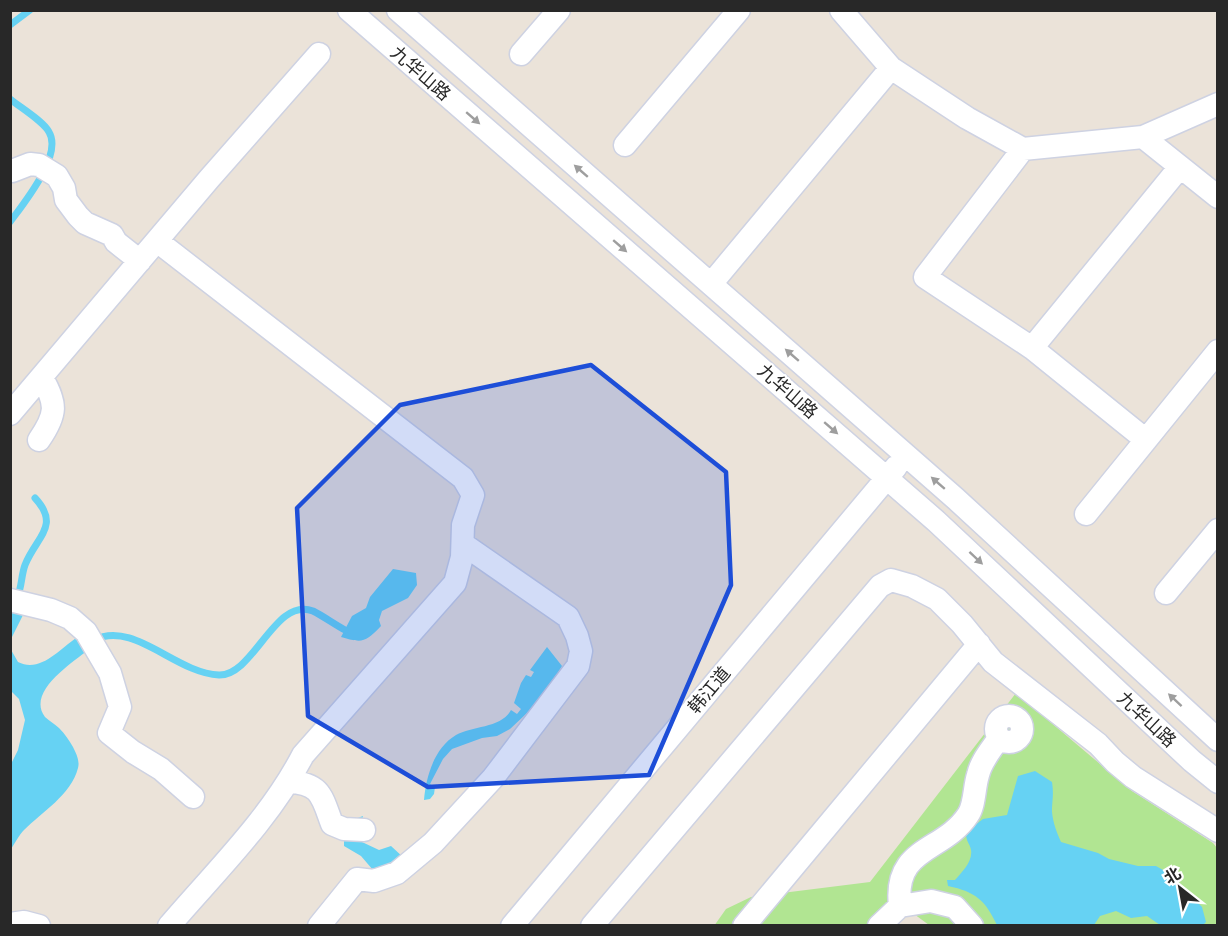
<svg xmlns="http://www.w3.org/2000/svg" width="1228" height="936" font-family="'Public Sans','Noto Sans SC',sans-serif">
<rect width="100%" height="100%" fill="#ebe3d9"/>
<path fill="#b1e592" d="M 1016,693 L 1132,791 L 1213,843 L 1217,848 L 1217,925 L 929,925 L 892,898 L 866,925 L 714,926 L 726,909 L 751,897 L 870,882 Z"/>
<path fill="#66d2f3" d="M 393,569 L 416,573 L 417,585 L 408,598 L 382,611 L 379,620 L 381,626 C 365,643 362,643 341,637 L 352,616 L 366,608 L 370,597 Z
M 11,611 L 25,611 L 11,639 Z
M 81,637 L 88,650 C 72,663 26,692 45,717 C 49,721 55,724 59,728 C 65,734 69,740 73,747 C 76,753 80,761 78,768 C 71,795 42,812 24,830 C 19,835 15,843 11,849 L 11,764 L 18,750 L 25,720 L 19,699 L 11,691 L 10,648 L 18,662 C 40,673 59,650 76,638 Z
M 547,647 L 562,666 L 542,699 L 510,729 L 497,736 L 482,738 L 452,749 L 443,759 L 430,784 L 435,787 L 434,794 L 430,799 L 424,800 C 426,777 434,748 456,735 C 472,726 502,728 511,710 L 517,714 L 521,709 L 514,703 L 521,683 L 526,675 L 531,677 L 534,672 L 530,670 Z
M 1035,771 L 1052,782 C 1054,795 1052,800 1052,812 C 1053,823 1057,833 1061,842 L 1098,853 L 1109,859 L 1138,866 L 1156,866 L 1170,874 L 1202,907 L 1206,922 L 1203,925 L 1160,925 L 1147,916 L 1131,918 L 1116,911 L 1100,916 L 1094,925 L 997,925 C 985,900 976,892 948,886 L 947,880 L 955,880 C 962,872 973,861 971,850 C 970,843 966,843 966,832 L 983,819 L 1007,815 L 1018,776 Z
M 363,816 L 359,835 L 362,842 L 379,850 L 391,846 L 404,858 L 373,870 L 361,856 L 344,846 L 344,836 L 352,820 Z"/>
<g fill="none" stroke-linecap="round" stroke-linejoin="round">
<path stroke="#66d2f3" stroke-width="7" d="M 10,25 L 30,10
M 10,99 C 21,108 43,121 49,132 C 63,155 24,203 10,222
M 17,598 C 22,587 21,576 25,565 C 36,537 61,526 35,498
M 94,640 C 134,620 175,673 219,675 C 254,676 275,596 313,611 C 323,616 334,624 345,630"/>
<defs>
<path id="minor" d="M 349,10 L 936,521 L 1192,761 L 1218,782
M 398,10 L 956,499 L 1218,740
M 841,10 L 891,68 L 967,118 L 1023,149 L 1143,137 L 1218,104
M 521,54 L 559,10
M 1143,137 L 1218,197
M 625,145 L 739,10
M 1023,149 L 925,277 L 1032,348
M 10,170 L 12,171 L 30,164 L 39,165 L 57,176 L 64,188 L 66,200 L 78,216 L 85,223 L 112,235 L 116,242 L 140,261
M 157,241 L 463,478 L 473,495 L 463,525 L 462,557 L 455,583 L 303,755 C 270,819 215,872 169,926
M 711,284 L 891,68
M 10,414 L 209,179 L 319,54
M 39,440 C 57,414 57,404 42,378
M 1146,440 L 1032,348 L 1180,167
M 1086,514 L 1218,351
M 1166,593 L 1218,530
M 10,600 L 51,610 L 70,618 L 86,632 L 110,673 L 120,707 L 109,733 L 133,752 L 161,769 L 193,797
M996 729a13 13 0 1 1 26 0a13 13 0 1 1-26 0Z
M 289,782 C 321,783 322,797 332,824 L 344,829 L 364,830
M 900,906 C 893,846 943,853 968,815 C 975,805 974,787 978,775 C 981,761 991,750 999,738
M 10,924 L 24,922 L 39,926
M 319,926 L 357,879 L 374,881 L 397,873 L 433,843 L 493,778 L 578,666 L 581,651 L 577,636 L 568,617 L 463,544
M 512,926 L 896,467
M 592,926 L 880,586 L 891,580 L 912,586 L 937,599 L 962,624 L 993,662 L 1098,744 L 1115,762 L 1133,777 L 1218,831
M 744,926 L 979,644
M 879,926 L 900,906 L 931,901 L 955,907 L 972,926"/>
</defs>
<use href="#minor" stroke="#ced2e2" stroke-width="25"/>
<use href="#minor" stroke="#fff" stroke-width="22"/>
</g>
<defs><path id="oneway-solid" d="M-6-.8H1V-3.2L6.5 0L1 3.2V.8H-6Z" transform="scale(1.5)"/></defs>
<g fill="#9e9e9e">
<use href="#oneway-solid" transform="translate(473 118) rotate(41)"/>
<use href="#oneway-solid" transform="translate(581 171) rotate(-139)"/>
<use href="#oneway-solid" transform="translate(620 246) rotate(41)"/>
<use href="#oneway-solid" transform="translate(792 355) rotate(-139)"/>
<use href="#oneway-solid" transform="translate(831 428) rotate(41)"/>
<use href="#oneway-solid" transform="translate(938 483) rotate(-139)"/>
<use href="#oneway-solid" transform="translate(976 558) rotate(43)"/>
<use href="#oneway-solid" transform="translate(1175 700) rotate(-137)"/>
</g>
<path fill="#1d4ed8" fill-opacity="0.2" stroke="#1d4ed8" stroke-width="4.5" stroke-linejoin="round" d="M 591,365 L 726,472 L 731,585 L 649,775 L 428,787 L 308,716 L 297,508 L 400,405 Z"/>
<g text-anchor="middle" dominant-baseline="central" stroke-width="4.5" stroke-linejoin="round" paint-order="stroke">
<g font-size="18" fill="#282828" stroke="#fff">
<text transform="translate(421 73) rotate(41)">九华山路</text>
<text transform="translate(788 391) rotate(41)">九华山路</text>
<text transform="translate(709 690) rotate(-50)">韩江道</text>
<text transform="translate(1147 719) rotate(43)">九华山路</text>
</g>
</g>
<rect width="1228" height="936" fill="none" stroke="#282828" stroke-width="24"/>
<g transform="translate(1180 888) rotate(329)" stroke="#ffffff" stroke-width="4.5" paint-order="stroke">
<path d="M0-4.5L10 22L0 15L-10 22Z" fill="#282828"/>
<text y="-9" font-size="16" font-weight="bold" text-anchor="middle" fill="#282828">北</text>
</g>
</svg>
